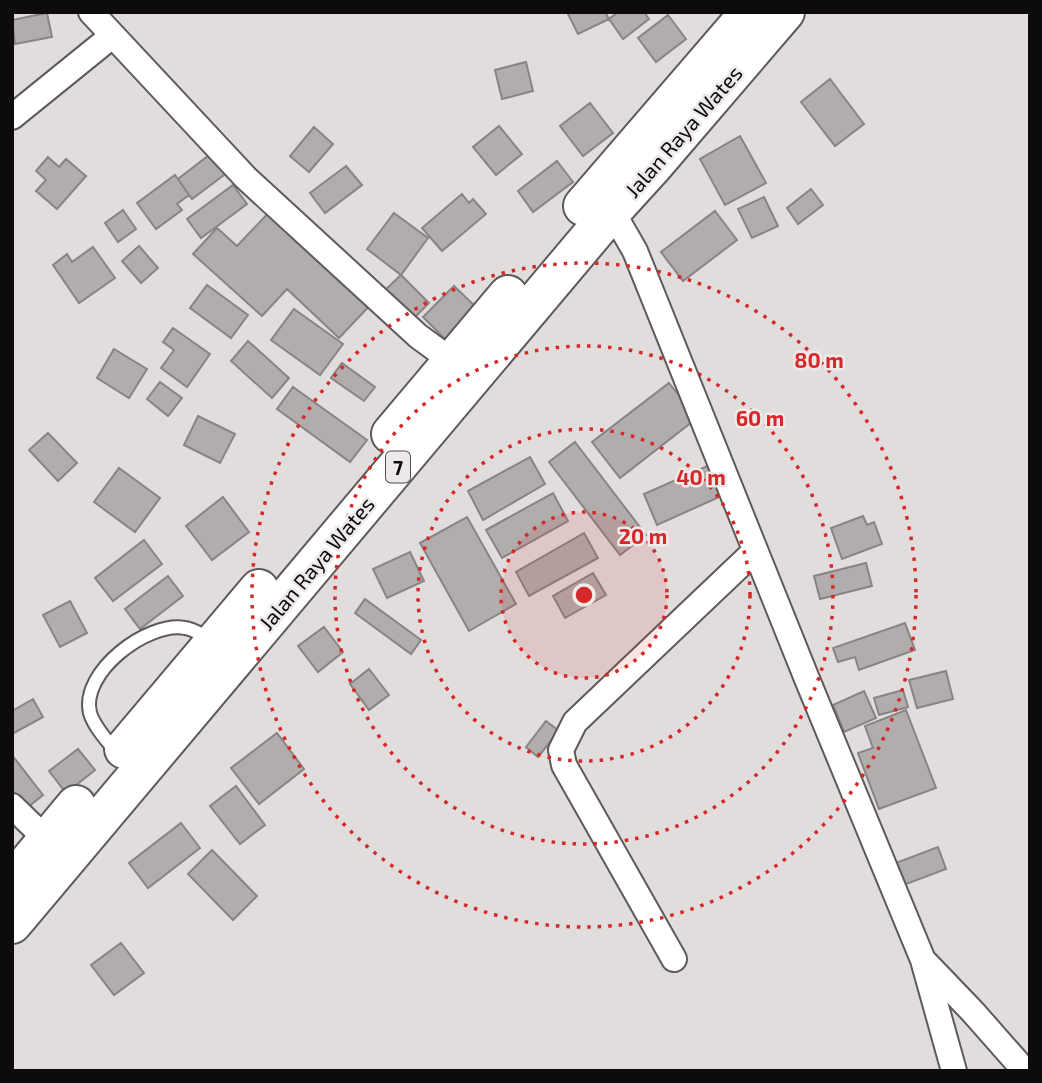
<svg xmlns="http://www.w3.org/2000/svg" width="1042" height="1083" font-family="'Exo 2',sans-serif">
<rect width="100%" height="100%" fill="#e2dddd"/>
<path fill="#b2adad" stroke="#898484" stroke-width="2" d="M 567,12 L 605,12 L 609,19 L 578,34 Z
M 618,12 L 644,12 L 649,19 L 623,39 L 609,19 Z
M 47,13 L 52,37 L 15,44 L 12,20 Z
M 668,15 L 686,39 L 656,62 L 638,38 Z
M 526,62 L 533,91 L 502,99 L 495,70 Z
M 830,79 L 864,124 L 835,146 L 801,102 Z
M 590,103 L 613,133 L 583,156 L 560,126 Z
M 499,126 L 522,154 L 496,175 L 473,147 Z
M 314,127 L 333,144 L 309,172 L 290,156 Z
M 740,136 L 766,183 L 725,205 L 700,159 Z
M 213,152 L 228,172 L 192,199 L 178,179 Z
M 48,157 L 59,167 L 66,159 L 86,176 L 57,209 L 36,191 L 46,180 L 36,171 Z
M 557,161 L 573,182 L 533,212 L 518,191 Z
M 346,166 L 362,185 L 325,213 L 310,193 Z
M 175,175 L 189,195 L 177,204 L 182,210 L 156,229 L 137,203 Z
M 233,185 L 247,204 L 201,238 L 187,219 Z
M 811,189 L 823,205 L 798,224 L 787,208 Z
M 462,194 L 469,203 L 473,199 L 486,214 L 442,251 L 422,228 Z
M 764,197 L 778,226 L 752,238 L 738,209 Z
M 274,207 L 375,300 L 339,338 L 287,289 L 262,316 L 193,254 L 217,228 L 237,246 Z
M 123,210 L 136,229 L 118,242 L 105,223 Z
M 715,211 L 737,240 L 683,281 L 661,252 Z
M 394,213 L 428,238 L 401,275 L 367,249 Z
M 139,246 L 158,268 L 141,283 L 122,261 Z
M 93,247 L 115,278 L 79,303 L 53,265 L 67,254 L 72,262 Z
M 401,275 L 429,303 L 410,322 L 382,293 Z
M 207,285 L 248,315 L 231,338 L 190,308 Z
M 454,286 L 480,311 L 448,342 L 423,317 Z
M 294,309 L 343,344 L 320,375 L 271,340 Z
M 173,328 L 210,354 L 187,387 L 161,368 L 174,350 L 163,342 Z
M 248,341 L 289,378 L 272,398 L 231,361 Z
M 114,349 L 147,369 L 129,398 L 97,378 Z
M 342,363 L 375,387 L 364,401 L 331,378 Z
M 160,382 L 182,398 L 168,416 L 147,399 Z
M 669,383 L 697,418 L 620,478 L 592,442 Z
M 293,387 L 367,440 L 350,462 L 277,409 Z
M 198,416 L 235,434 L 220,463 L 184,445 Z
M 48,433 L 77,463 L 58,481 L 29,450 Z
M 575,442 L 646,535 L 620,555 L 549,462 Z
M 530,457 L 545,484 L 483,520 L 468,491 Z
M 714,463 L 728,493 L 657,525 L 644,494 Z
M 119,468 L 160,498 L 135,532 L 94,502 Z
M 553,493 L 568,521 L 502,558 L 486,530 Z
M 223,497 L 249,532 L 212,560 L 186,526 Z
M 863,516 L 867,525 L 874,522 L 882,544 L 842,559 L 831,528 Z
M 467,517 L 516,604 L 469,631 L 420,543 Z
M 584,533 L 598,558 L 529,596 L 516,572 Z
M 144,540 L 162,564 L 113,601 L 95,578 Z
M 410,552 L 424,581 L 387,598 L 373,569 Z
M 866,563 L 872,586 L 820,599 L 814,576 Z
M 593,573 L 606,595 L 565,618 L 553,596 Z
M 168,576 L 183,596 L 140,629 L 125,609 Z
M 365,599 L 421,640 L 411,654 L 355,613 Z
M 70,601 L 87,633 L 60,647 L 43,615 Z
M 905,623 L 915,650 L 859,670 L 855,657 L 838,662 L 833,648 Z
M 324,627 L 343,652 L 318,672 L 298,646 Z
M 369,669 L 389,695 L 369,710 L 350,684 Z
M 946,671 L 953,699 L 917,708 L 909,680 Z
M 903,690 L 908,707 L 879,715 L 874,698 Z
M 864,691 L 876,718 L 844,732 L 833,705 Z
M 33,699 L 43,717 L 12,734 L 12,711 Z
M 906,710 L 936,788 L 879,809 L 858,753 L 873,748 L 865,726 Z
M 546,721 L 559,731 L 538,757 L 526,747 Z
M 277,733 L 304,769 L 259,804 L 231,768 Z
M 78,749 L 95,770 L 66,793 L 49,771 Z
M 12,755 L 43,795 L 23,811 L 12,797 Z
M 236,786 L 265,825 L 240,844 L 210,806 Z
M 181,823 L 200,848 L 148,888 L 129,863 Z
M 938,847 L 946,869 L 901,886 L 893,864 Z
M 212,850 L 257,896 L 233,920 L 188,874 Z
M 121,943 L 144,973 L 114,995 L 91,965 Z"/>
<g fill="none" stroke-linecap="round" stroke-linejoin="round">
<defs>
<path id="lane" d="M 118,754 C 109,743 94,727 90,713 C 80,672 148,621 185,628 C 194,629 203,636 211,639"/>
<path id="street" d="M 91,12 L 246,178 L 418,336 L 452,361
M 12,117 L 112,36
M 612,211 L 635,251 L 807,679 L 923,960 L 954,1071
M 12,806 L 47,840
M 674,959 L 564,765 L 561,750 L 575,722 L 755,551
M 926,963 L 973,1012 L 1025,1071"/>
<path id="highway" d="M 583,206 L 750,12
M 391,434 L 508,295
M 124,749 L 259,589
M 12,882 L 76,805
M 12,924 L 612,211 L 653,166 L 785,12"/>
</defs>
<use href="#lane" stroke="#5e5a5a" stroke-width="16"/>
<use href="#street" stroke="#5e5a5a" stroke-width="28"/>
<use href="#highway" stroke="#5e5a5a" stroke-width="42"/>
<use href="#lane" stroke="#fff" stroke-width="12"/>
<use href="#street" stroke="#fff" stroke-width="24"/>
<use href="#highway" stroke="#fff" stroke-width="38"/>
</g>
<circle cx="584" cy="595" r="83" fill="#d62828" fill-opacity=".12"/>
<g fill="none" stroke="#d62828" stroke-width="3.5" stroke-dasharray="3.5 7">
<circle cx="584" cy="595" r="83"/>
<circle cx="584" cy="595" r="166"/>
<circle cx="584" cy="595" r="249"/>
<circle cx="584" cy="595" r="332"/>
</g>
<g text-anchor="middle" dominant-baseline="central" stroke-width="5" stroke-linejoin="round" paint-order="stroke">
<rect fill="#efeaea" stroke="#514e4e" stroke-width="2" x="386" y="451.5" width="24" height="31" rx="5"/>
<g font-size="19" font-weight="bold" fill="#0d0b0b">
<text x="398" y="467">7</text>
</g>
<g font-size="21" fill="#0d0b0b" stroke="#efeaea">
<text transform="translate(683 131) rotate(-49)">Jalan Raya Wates</text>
<text transform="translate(316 563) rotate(-50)">Jalan Raya Wates</text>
</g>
</g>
<circle cx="584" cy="595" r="10" fill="#d62828" stroke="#efeaea" stroke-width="3.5"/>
<g font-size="21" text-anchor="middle" font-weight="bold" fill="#d62828" stroke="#efeaea" stroke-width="5" stroke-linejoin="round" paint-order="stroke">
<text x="819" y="368">80 m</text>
<text x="760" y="426">60 m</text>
<text x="701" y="485">40 m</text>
<text x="643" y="544">20 m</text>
</g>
<rect width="1042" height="1083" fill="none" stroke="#0d0b0b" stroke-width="28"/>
</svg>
